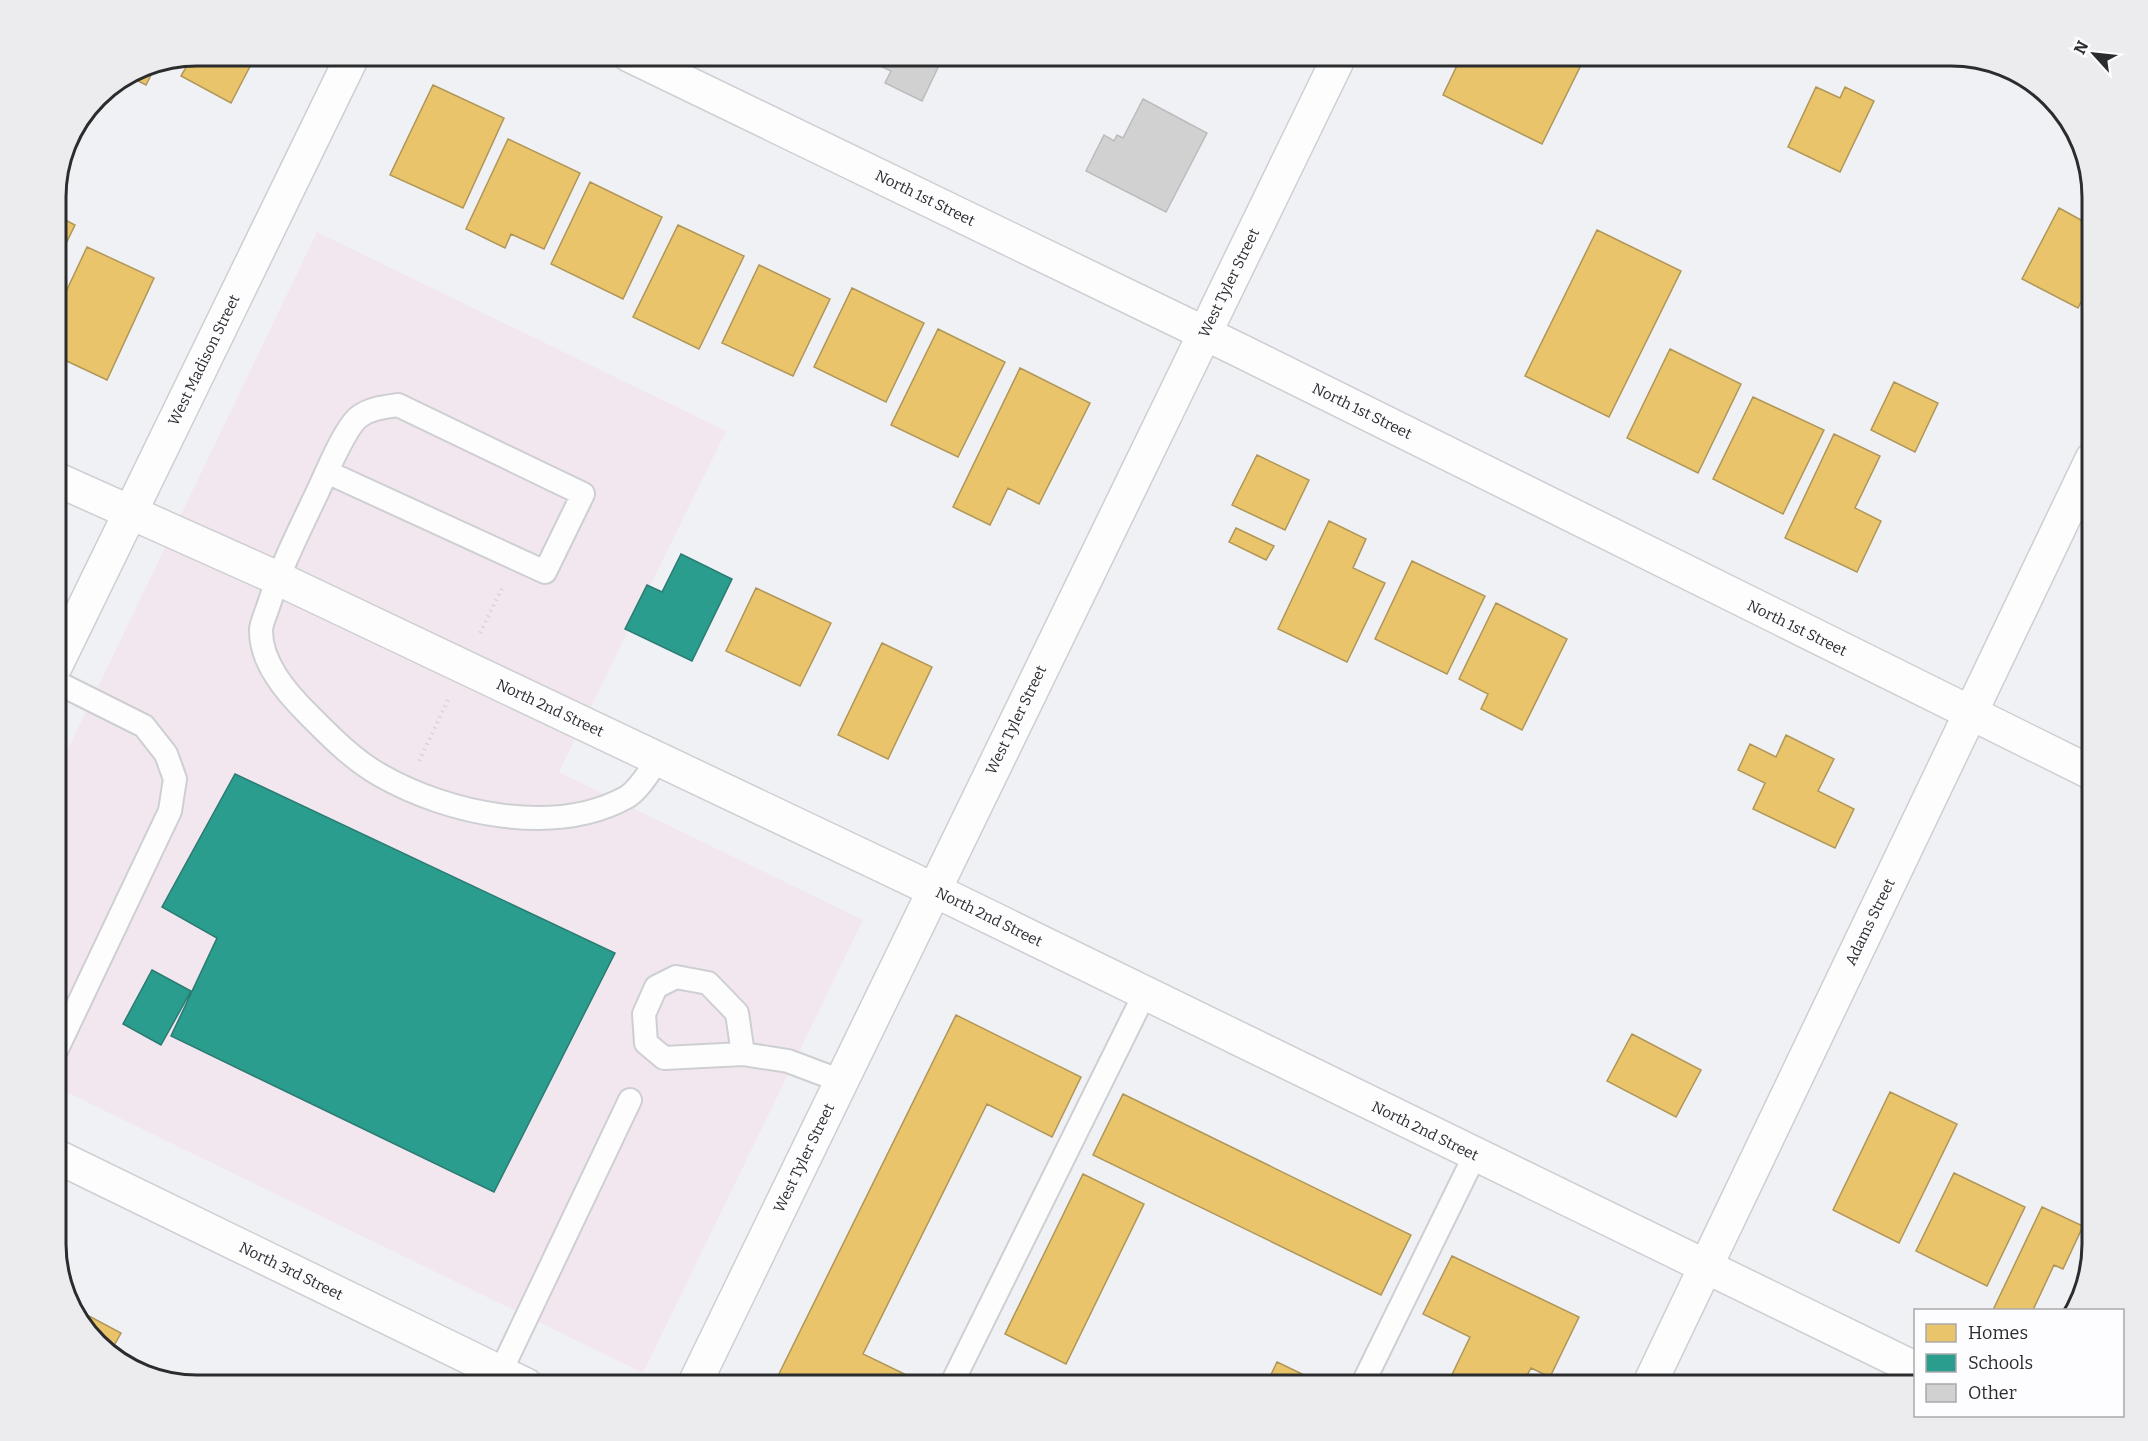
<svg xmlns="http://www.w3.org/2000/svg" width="2148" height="1441" font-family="Bitter,serif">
<rect width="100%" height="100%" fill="#f0f1f5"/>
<path fill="#f3e7ef" d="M 317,232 L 726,431 L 559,772 L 863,920 L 643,1373 L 56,1087 L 56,774 Z"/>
<path fill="#e9c46a" stroke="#b09658" stroke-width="1.5" d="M 256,55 L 231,103 L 181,76 L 192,57 Z
M 1462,55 L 1586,55 L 1542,144 L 1443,95 Z
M 157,63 L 146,85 L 128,76 L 143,66 Z
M 433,85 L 504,118 L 463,208 L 390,175 Z
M 1816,87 L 1840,98 L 1845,87 L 1874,101 L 1840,172 L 1788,147 Z
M 508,139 L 580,173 L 544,249 L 511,234 L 505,248 L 466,229 Z
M 590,182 L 662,217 L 623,299 L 551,264 Z
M 2059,208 L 2092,226 L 2092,280 L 2078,308 L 2022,279 Z
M 56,215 L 75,225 L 56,264 Z
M 678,225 L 744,256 L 699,349 L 633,317 Z
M 1597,230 L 1681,271 L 1609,417 L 1525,376 Z
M 87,247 L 154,278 L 107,380 L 56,356 L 56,313 Z
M 759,265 L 830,299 L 793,376 L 722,343 Z
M 852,288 L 924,323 L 886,402 L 814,367 Z
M 938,329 L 1005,362 L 958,457 L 891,425 Z
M 1670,349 L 1741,384 L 1698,473 L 1627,438 Z
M 1020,368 L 1090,403 L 1039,504 L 1008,488 L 990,525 L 953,507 Z
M 1894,382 L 1938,403 L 1915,452 L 1871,430 Z
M 1753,397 L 1824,430 L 1783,514 L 1713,479 Z
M 1834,434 L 1880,456 L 1855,508 L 1881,521 L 1857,572 L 1785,538 Z
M 1257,455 L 1309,480 L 1285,530 L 1232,505 Z
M 1329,521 L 1366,539 L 1353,568 L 1385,583 L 1347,662 L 1278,629 Z
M 1236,528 L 1274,546 L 1266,560 L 1229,542 Z
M 1412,561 L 1485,596 L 1447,674 L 1375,639 Z
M 756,588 L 831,623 L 800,686 L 726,651 Z
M 1496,603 L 1567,639 L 1522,730 L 1481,709 L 1488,694 L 1459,679 Z
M 882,643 L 932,667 L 888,759 L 838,735 Z
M 1786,735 L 1834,759 L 1818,791 L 1854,809 L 1835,848 L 1753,809 L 1765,783 L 1738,770 L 1750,744 L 1776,757 Z
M 956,1015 L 1081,1077 L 1052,1137 L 987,1104 L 863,1354 L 927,1385 L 778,1385 L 774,1384 Z
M 1632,1034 L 1701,1070 L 1676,1117 L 1607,1081 Z
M 1890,1092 L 1957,1124 L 1899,1243 L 1833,1210 Z
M 1123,1094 L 1411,1235 L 1381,1295 L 1093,1155 Z
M 1954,1173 L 2025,1207 L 1987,1286 L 1916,1251 Z
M 1083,1174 L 1144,1204 L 1066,1364 L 1005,1334 Z
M 2042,1207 L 2083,1226 L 2063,1269 L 2054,1265 L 2033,1310 L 1993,1310 Z
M 1452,1256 L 1579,1317 L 1550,1377 L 1531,1368 L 1522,1385 L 1447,1385 L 1470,1337 L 1423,1314 Z
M 72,1307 L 121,1333 L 110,1353 L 74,1314 Z
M 1277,1362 L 1325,1385 L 1266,1385 Z
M 1743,1380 L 1755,1385 L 1740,1385 Z"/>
<path fill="#2a9d8f" stroke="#2a7b72" stroke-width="1.5" d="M 681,554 L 732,579 L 692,661 L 625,629 L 647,585 L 662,592 Z
M 235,774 L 615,953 L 494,1192 L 171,1036 L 217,938 L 162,907 Z
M 152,970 L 191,991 L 161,1045 L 123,1024 Z"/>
<path fill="#d2d1d2" stroke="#bcbbbc" stroke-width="1.5" d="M 944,55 L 922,101 L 885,83 L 891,71 L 859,56 Z
M 1129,55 L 1156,55 L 1151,66 Z
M 1143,99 L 1207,133 L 1166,212 L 1086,171 L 1104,135 L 1114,141 L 1117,135 L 1123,138 Z"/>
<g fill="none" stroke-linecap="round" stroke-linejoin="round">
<defs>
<path id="service" d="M 327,472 L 545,572 L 583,494 L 398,405 C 384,407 372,408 360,416 C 346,425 326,474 318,491 C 300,529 281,566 268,607 C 266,613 262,622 261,629 C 260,662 286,692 308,714 C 330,736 352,759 380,775 C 448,814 555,837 627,797 C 639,790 650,770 659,759
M 56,682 L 144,726 L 166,754 L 175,779 L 170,811 L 56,1051
M 743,1054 L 737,1013 L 708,983 L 676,977 L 656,987 L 644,1014 L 646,1043 L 664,1058 L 743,1054 L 788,1061 L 841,1081
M 500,1373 L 630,1100
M 951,1385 L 1145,993
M 1362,1385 L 1475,1155"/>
<path id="minor" d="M 629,55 L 1239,350 L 2092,773
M 56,479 L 277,578 L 934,890 L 1916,1369
M 56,665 L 353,55
M 56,1156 L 526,1385
M 694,1385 L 1340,55
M 1649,1385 L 2092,459"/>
</defs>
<use href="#service" stroke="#cecfd2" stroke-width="26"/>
<use href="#minor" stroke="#cecfd2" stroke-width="36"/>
<path stroke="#d6d6d6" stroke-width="4" stroke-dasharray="1.5 4.5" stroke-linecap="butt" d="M 480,633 L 503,586
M 419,761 L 448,700"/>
<use href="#service" stroke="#fdfdfe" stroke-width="22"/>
<use href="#minor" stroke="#fdfdfe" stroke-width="33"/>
</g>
<g text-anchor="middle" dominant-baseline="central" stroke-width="6" stroke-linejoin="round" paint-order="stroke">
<g font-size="15" fill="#2b2c2e" stroke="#fdfdff">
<text transform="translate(925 198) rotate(26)">North 1st Street</text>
<text transform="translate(1229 283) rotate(-64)">West Tyler Street</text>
<text transform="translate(204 360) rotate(-64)">West Madison Street</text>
<text transform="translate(1362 411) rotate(26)">North 1st Street</text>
<text transform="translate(1797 628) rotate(26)">North 1st Street</text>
<text transform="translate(550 708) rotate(25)">North 2nd Street</text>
<text transform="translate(1016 720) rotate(-64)">West Tyler Street</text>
<text transform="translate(989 917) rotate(26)">North 2nd Street</text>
<text transform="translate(1870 922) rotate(-64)">Adams Street</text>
<text transform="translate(1425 1131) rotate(26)">North 2nd Street</text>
<text transform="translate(804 1158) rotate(-64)">West Tyler Street</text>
<text transform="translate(291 1271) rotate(26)">North 3rd Street</text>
</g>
</g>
<path d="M0 0H2148V1441H0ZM197 66H1951A131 131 0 0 1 2082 197V1244A131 131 0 0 1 1951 1375H197A131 131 0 0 1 66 1244V197A131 131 0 0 1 197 66Z" fill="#ececee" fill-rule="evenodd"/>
<path fill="none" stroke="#2b2c2e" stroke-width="3" d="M197 66H1951A131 131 0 0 1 2082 197V1244A131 131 0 0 1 1951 1375H197A131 131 0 0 1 66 1244V197A131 131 0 0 1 197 66Z"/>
<rect x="1914" y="1309" width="210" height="108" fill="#fdfdff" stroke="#a9a9ab" stroke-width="1.5"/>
<rect x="1926" y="1324" width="30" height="18" fill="#e9c46a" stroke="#a9a9ab" stroke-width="1.5"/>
<text x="1968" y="1339" font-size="18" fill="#2b2c2e">Homes</text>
<rect x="1926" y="1354" width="30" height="18" fill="#2a9d8f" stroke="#a9a9ab" stroke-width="1.5"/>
<text x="1968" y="1369" font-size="18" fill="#2b2c2e">Schools</text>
<rect x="1926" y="1384" width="30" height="18" fill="#d2d1d2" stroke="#a9a9ab" stroke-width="1.5"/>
<text x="1968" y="1399" font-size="18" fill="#2b2c2e">Other</text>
<g transform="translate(2094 54) rotate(297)" stroke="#fdfdff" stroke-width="4.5" paint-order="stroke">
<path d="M0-4.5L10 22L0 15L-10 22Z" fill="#2b2c2e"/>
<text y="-9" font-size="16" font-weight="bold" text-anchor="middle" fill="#2b2c2e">N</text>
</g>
</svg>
